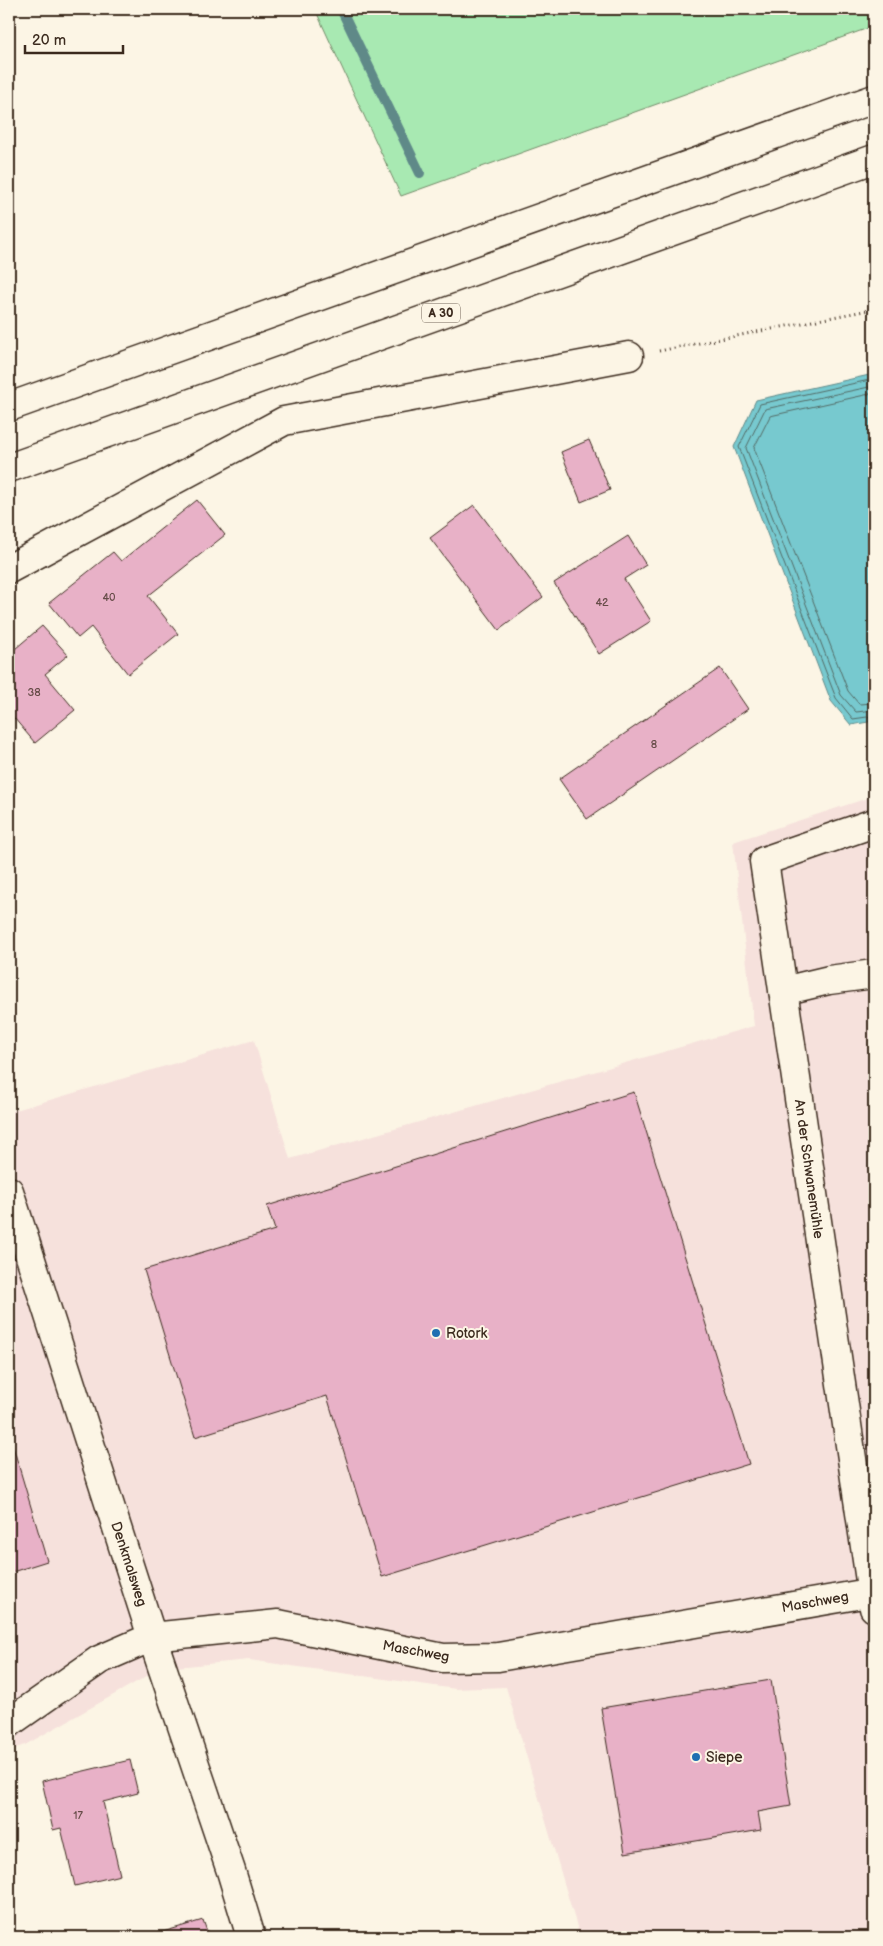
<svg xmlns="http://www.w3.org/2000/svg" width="883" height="1946" font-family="'Balsamiq Sans',sans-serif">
<rect width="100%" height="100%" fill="#fcf5e5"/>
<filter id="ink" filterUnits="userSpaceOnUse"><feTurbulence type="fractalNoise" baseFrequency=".02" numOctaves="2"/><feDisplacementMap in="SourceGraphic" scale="10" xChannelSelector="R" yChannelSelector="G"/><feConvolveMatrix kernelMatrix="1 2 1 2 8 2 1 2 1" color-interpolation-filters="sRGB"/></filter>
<g filter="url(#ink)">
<path fill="#f6e1dc" d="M 874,796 L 874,1937 L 580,1937 L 506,1687 L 456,1689 L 249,1660 L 176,1667 L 154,1672 L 25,1745 L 9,1750 L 9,1112 L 254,1040 L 290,1159 L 754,1026 L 733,842 Z"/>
<path fill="#a8e9b2" stroke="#728a68" d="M 315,9 L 874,9 L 874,26 L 401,196 Z"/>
<path fill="#77c9cf" stroke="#5f8988" d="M 874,374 L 874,721 L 851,725 L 831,701 L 734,447 L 756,400 Z"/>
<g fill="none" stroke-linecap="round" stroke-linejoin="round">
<path stroke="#536a65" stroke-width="1" d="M 874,379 L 760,404 L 739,447 L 836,698 L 853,719 L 874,716
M 874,386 L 765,409 L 746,448 L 841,695 L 856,712 L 874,710
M 874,393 L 770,416 L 754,448 L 848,691 L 859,704 L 874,703"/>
<path stroke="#5f8988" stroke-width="10" d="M 341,9 L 420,173"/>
</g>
<path fill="#e8b1c7" stroke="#3b2a1e" d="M 589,440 L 610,490 L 581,502 L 561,452 Z
M 197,500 L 225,535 L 148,596 L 178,634 L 128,674 L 91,627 L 78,638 L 49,603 L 113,552 L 121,561 Z
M 474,505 L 543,597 L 499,630 L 430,538 Z
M 628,536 L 646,565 L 624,579 L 651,621 L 599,654 L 554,583 Z
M 42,626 L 68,655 L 45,674 L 75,710 L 35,743 L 9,712 L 9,654 Z
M 720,668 L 748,709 L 587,819 L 559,779 Z
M 634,1092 L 749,1464 L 382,1577 L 327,1396 L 195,1437 L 144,1270 L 275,1230 L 267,1206 Z
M 9,1433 L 47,1561 L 9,1573 Z
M 771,1680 L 791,1806 L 758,1812 L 761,1830 L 625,1853 L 601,1708 Z
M 130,1760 L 138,1793 L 103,1802 L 120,1875 L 75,1886 L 61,1828 L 53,1830 L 42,1781 Z
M 203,1920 L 209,1937 L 146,1937 Z"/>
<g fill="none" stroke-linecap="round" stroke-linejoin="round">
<defs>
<path id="minor" d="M 9,569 L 284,421 L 629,356
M 874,823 L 764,861 L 874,1608
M 783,991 L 829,980 L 874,974
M 9,1191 L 152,1637 L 231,1871 L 251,1937
M 9,1723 L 99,1660 L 152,1637 L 278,1624 L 443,1658 L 498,1657 L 874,1592"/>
<path id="highway" d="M 9,407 L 874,99
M 9,468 L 874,159"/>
</defs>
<use href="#minor" stroke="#3b2a1e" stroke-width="31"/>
<use href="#highway" stroke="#3b2a1e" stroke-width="31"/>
<path stroke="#3b2a1e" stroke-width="3" stroke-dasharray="1 4" stroke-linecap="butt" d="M 659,351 L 874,309"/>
<use href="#minor" stroke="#fcf5e5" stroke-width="28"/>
<use href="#highway" stroke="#fcf5e5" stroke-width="28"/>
</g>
</g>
<g fill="#1f6fb2" stroke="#fcf5e5" stroke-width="2">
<circle cx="436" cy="1333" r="5"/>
<circle cx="696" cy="1757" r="5"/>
</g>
<g text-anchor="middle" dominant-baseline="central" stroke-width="4" stroke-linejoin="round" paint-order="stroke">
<g font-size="11" fill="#664c48">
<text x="109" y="597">40</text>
<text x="602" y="602">42</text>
<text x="34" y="692">38</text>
<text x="654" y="744">8</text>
<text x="78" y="1815">17</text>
</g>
<rect fill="#fcf5e5" stroke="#75675a" stroke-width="1" x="422" y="303.5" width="38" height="19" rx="4"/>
<g font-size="12" font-weight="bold" fill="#3b2a1e">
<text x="441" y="313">A 30</text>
</g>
<g font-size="14" fill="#3b2a1e" stroke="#fcf5e5">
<text transform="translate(809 1169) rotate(82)">An der Schwanemühle</text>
<text transform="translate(129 1564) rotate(72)">Denkmalsweg</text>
<text transform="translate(815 1602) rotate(-10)">Maschweg</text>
<text transform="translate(416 1651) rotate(10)">Maschweg</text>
</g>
<g font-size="14" fill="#3b2a1e" stroke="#fcf5e5" text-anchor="start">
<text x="446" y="1333">Rotork</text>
<text x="706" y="1757">Siepe</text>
</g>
</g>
<rect width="883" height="1946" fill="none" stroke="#fcf5e5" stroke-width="30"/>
<rect x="15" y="15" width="853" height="1916" fill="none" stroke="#3b2a1e" stroke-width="2" filter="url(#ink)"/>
<path d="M25 45v8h98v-8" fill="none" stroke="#3b2a1e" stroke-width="2.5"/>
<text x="32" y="45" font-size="15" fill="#3b2a1e" stroke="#fcf5e5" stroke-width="4" paint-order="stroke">20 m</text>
</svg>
